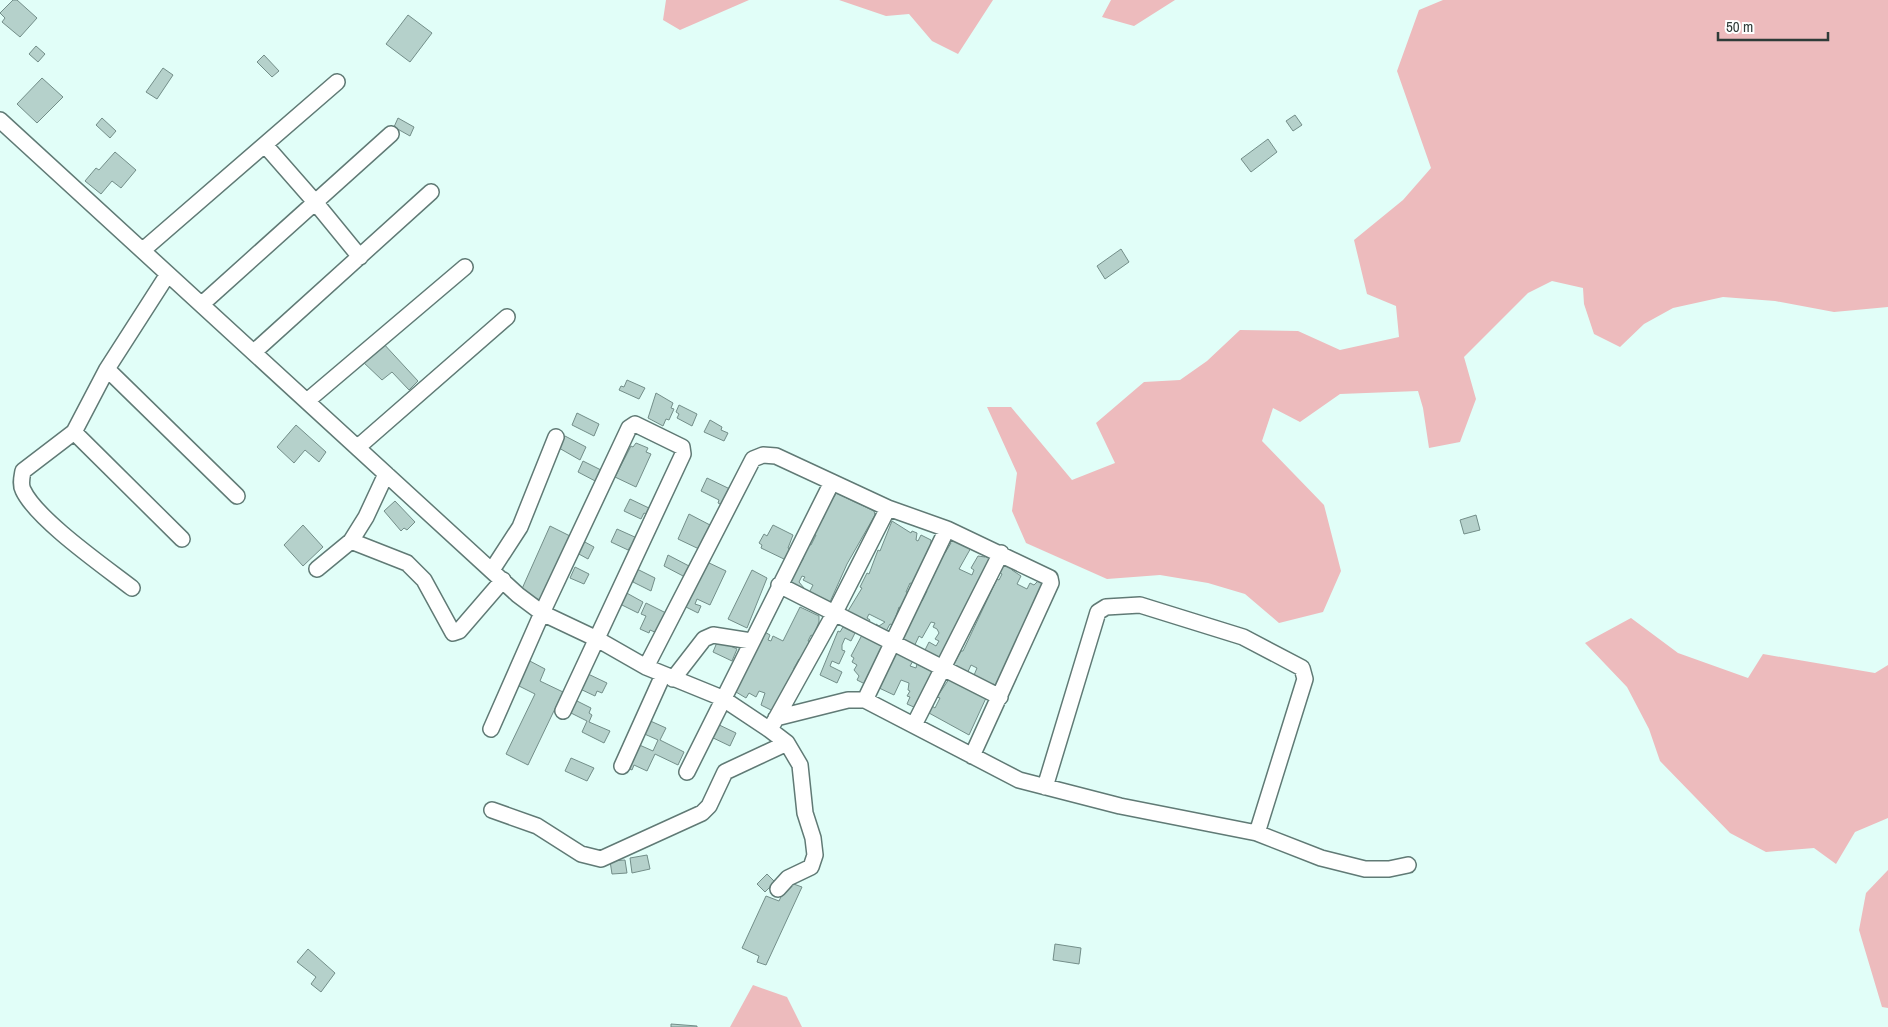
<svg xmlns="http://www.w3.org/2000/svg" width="1888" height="1027" font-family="'Archivo Narrow',sans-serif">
<rect width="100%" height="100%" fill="#e1fef8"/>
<path fill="#edbbbd" d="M 666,0 L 749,0 L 680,30 L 663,20 Z
M 839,0 L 993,0 L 958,54 L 932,41 L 909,14 L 886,16 Z
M 1111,0 L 1175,0 L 1134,26 L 1102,17 Z
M 1443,0 L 1888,0 L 1888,307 L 1834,312 L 1775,301 L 1723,297 L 1673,308 L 1644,324 L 1620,347 L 1594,334 L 1584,304 L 1583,288 L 1552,281 L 1528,293 L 1464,357 L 1476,399 L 1460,442 L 1429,448 L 1423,408 L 1418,391 L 1340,394 L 1300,422 L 1273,408 L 1262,441 L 1324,505 L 1341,571 L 1323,612 L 1279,623 L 1245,594 L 1208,583 L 1160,575 L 1107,579 L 1026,543 L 1012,511 L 1017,473 L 987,407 L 1011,407 L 1072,480 L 1115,463 L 1096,423 L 1144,382 L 1180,380 L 1207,361 L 1240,330 L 1298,331 L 1340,350 L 1399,337 L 1396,306 L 1367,294 L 1354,240 L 1403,200 L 1431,168 L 1397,71 L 1419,10 Z
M 1631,618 L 1678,653 L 1748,678 L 1763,654 L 1875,673 L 1888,665 L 1888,818 L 1855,832 L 1836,864 L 1814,848 L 1766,852 L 1730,833 L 1660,761 L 1649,729 L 1627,687 L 1585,643 Z
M 1888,870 L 1888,1008 L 1882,1007 L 1859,930 L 1866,893 Z
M 753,985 L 787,997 L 802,1027 L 730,1027 Z"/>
<path fill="#b5d1cb" stroke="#738e89" d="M 13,0 L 17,0 L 37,18 L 20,37 L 2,22 L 5,18 L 0,13 Z
M 408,15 L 432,33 L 410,62 L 386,44 Z
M 36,46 L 45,54 L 38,62 L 29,54 Z
M 264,55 L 279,71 L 272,77 L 257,62 Z
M 163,68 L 173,75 L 157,99 L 146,92 Z
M 42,78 L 63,97 L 37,123 L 17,104 Z
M 1295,115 L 1302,125 L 1293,131 L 1286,121 Z
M 102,118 L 116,131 L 110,138 L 96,125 Z
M 398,118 L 414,127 L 410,136 L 394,127 Z
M 1268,139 L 1277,152 L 1251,172 L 1241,159 Z
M 115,152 L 136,170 L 121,188 L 112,181 L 101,194 L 85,181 L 96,168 L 99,170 Z
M 1121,249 L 1129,262 L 1105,279 L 1097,266 Z
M 382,342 L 418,381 L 409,390 L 392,372 L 382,380 L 362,361 Z
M 627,380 L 645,388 L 639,399 L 619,390 L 621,386 L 624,387 Z
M 656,393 L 673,403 L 671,408 L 674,409 L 669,420 L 666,419 L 663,426 L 648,418 Z
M 679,405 L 697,414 L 692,426 L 677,418 L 679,414 L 676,412 Z
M 577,413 L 599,424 L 594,436 L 572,425 Z
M 710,420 L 722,427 L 721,430 L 728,433 L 724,441 L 704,432 Z
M 296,425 L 326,452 L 319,462 L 305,450 L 294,463 L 277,447 Z
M 565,436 L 586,447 L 580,460 L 559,448 Z
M 636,443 L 648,448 L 646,452 L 651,454 L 636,487 L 615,477 L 631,446 L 633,447 Z
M 583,461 L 603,471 L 599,483 L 578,472 Z
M 707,478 L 732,490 L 724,506 L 718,503 L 719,500 L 701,491 Z
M 836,493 L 874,511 L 875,515 L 847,564 L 830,602 L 826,607 L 807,597 L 813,585 L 803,580 L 805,577 L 802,576 L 799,582 L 804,588 L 801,594 L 789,588 L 792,583 L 790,582 L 803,559 L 808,544 L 811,545 L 816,535 L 814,534 L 821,518 L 823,519 L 832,496 L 834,497 Z
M 630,499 L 651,509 L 648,515 L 644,513 L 641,519 L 624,511 Z
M 395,501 L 415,522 L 407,530 L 404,528 L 401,531 L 384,511 Z
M 689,514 L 710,525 L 699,549 L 678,539 Z
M 1476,515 L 1480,530 L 1464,534 L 1460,520 Z
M 892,521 L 911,533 L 912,531 L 917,533 L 916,540 L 918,541 L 921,535 L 931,540 L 931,546 L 913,584 L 910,583 L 906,592 L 908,593 L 901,608 L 899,607 L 893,625 L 890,624 L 884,635 L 875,627 L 876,624 L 879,626 L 885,622 L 869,614 L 867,618 L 870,620 L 866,627 L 845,616 L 862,588 L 860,587 L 867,573 L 869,574 L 878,550 L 880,551 Z
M 303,525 L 323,547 L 303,566 L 284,545 Z
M 773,525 L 793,535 L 788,548 L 791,550 L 786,560 L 761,548 L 762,545 L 759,543 L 764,534 L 767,536 Z
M 550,526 L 570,536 L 542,601 L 521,591 Z
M 617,529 L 637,538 L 628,550 L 611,542 Z
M 952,535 L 972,546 L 959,569 L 972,575 L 974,570 L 971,568 L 978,556 L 985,557 L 987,553 L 993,556 L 938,662 L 923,654 L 929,642 L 936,646 L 939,641 L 935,639 L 939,633 L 937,629 L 933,627 L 935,623 L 931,622 L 922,638 L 919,636 L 913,649 L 901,643 L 920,600 L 922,601 L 927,591 L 925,590 L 933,577 L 943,552 L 945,553 L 951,543 L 948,542 Z
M 583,541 L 594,547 L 588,559 L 577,553 Z
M 668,555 L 689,566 L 685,577 L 664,566 Z
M 1002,560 L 1013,566 L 1012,570 L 1021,576 L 1017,584 L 1027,589 L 1030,583 L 1034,585 L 1039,580 L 1046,584 L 996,685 L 993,684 L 991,689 L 972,680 L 977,668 L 971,665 L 966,676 L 954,670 L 954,664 L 961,651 L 963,651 L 997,579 L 999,580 L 1002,574 L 997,571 Z
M 705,561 L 726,571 L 710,605 L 697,599 L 695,604 L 701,606 L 698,613 L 684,606 Z
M 575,567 L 589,574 L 584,584 L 570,578 Z
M 637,569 L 655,578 L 651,591 L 633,582 Z
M 752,570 L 767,578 L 747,628 L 728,619 Z
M 623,591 L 643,602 L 638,613 L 618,603 Z
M 646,603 L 670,615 L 657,633 L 650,630 L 649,633 L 640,629 L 646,616 L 641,614 Z
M 800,607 L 819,616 L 819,622 L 813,636 L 811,635 L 808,641 L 810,642 L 801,659 L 799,659 L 794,668 L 790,683 L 787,682 L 778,706 L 775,705 L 773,711 L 761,705 L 765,693 L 759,691 L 756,697 L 749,693 L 746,698 L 736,692 L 743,672 L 745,673 L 751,662 L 748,661 L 763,631 L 770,635 L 768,640 L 771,641 L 773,636 L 783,641 Z
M 843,627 L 855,633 L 851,641 L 845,638 L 842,645 L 842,650 L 845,651 L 839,664 L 832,661 L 830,666 L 842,672 L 837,683 L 820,675 L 838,631 L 840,632 Z
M 862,635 L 884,645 L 865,684 L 857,680 L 859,676 L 854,670 L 857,665 L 852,662 L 854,658 L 851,656 Z
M 718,640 L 737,649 L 732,661 L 713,652 Z
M 896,653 L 913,661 L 910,666 L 916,668 L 917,664 L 933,672 L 916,708 L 907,704 L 910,697 L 907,696 L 910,691 L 908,690 L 909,683 L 901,680 L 894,695 L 877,687 L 891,658 L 893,659 Z
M 526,659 L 545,669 L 540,681 L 563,692 L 528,765 L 506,754 L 535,694 L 517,685 Z
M 586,673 L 607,683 L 602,693 L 597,691 L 595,696 L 578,688 Z
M 949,679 L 986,698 L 969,735 L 929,713 L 932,706 L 935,708 L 940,698 L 937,697 Z
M 573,699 L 591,708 L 589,713 L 592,715 L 589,722 L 610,731 L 604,743 L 582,732 L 587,721 L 569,712 Z
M 646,719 L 666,728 L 660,740 L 684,752 L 678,765 L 655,754 L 647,771 L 634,765 L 632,770 L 623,766 L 635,743 L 653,751 L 658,740 L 640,732 Z
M 713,722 L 736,733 L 730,746 L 707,735 Z
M 571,758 L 594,768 L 587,781 L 565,771 Z
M 647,855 L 650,869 L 632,873 L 630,858 Z
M 625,860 L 627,873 L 612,874 L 610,861 Z
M 767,874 L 775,882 L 765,892 L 757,884 Z
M 788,882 L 802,887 L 766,965 L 757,962 L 759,956 L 742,948 L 766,896 L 779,901 Z
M 1055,944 L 1081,948 L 1079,964 L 1053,960 Z
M 308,949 L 335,973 L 321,992 L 311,984 L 316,977 L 297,962 Z
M 671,1024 L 697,1026 L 697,1027 L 671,1027 Z"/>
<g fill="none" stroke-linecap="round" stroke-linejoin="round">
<defs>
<path id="minor" d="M 0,120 L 518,595 L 542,613 L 597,639 L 646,667 L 722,698 L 770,730 L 787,743 L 800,765 L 805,813 L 813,838 L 815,855 L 811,867 L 788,878 L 778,889
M 265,145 L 315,202 L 360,257
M 143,250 L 337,82
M 202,304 L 391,134
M 254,352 L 431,192
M 107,369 L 237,496
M 307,401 L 465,267
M 74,432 L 182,539
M 358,447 L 507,317
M 351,541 L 407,563 L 424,580 L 453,633 L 459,631 L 503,580
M 317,569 L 351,541 L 366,517 L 386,474
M 492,570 L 520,527 L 556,437
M 779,585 L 1000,697
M 132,588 C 105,567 36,519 23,490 C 20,484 22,477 23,471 L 74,432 L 107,369 L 168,274
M 646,667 L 753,459 L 763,455 L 776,456 L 888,508 L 947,529 L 1050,578 L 1051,583 L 972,756
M 673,679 L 704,639 L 713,635 L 751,641
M 865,700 L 947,529
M 776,718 L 848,700 L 865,700 L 1019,780 L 1120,806 L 1257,833 L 1321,858 L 1365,869 L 1389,869 L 1408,865
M 773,724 L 834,614 L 888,508
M 914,725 L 1001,553
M 491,729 L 542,613 L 629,428 L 635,424 L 682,447 L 683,454 L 563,711
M 622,766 L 663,675
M 687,772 L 832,482
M 1045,787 L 1098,612 L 1106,607 L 1140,605 L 1243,637 L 1302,668 L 1305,679 L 1257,833
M 492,810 L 537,826 L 581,854 L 601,859 L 702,813 L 709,806 L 725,772 L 787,743"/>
</defs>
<use href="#minor" stroke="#607a75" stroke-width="18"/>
<use href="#minor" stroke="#fff" stroke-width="15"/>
</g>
<path d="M1718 32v8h110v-8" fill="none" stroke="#2f3b38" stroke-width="2.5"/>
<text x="1726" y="32" font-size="15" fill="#2f3b38" stroke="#ffffff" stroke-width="4" paint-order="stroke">50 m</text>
</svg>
